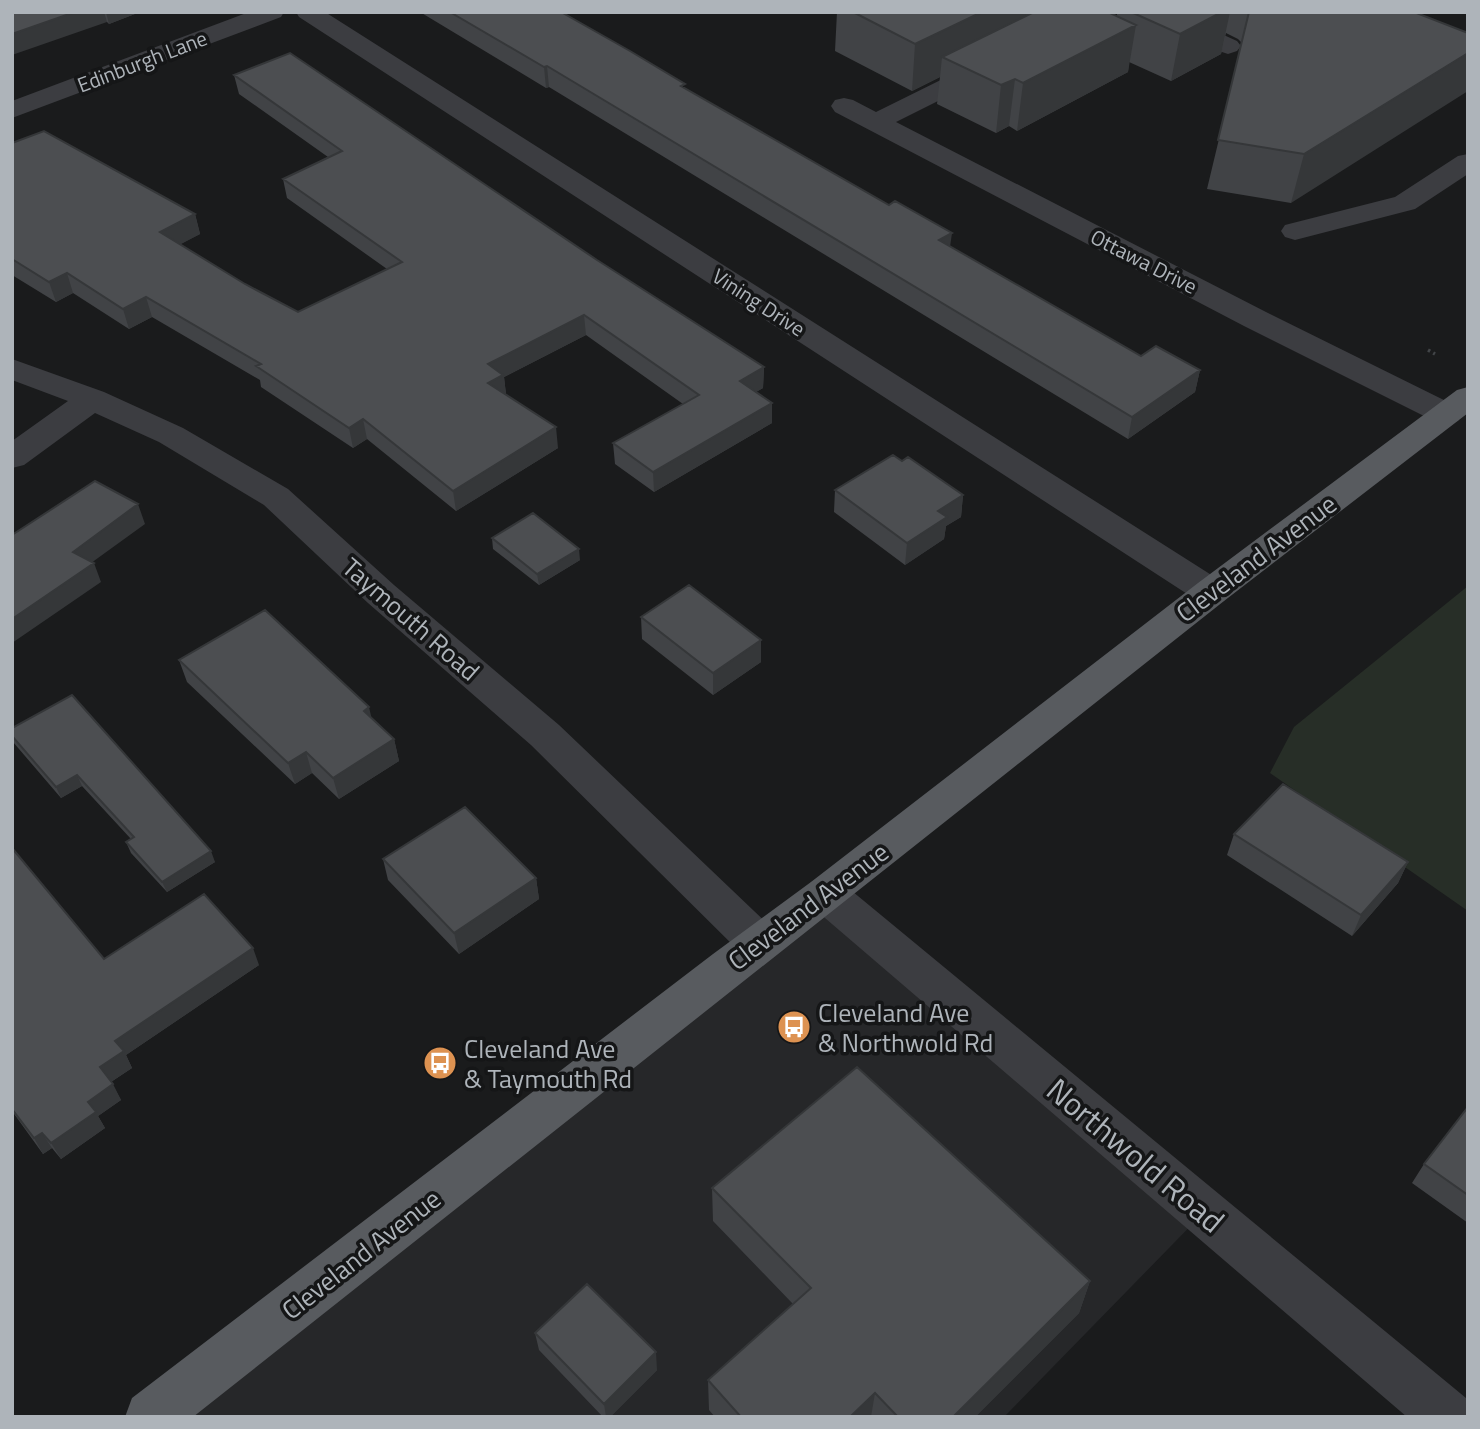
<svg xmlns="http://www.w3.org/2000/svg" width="1480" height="1429" font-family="'Titillium Web',sans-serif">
<rect width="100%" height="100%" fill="#1a1b1c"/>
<path fill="#262729" d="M 836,886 L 1211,1205 L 1004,1417 L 151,1417 Z"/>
<path fill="#272e27" d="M 1468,586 L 1468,911 L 1270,773 L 1294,727 Z"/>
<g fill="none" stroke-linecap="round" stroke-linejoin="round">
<path stroke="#424548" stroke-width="3.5" stroke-dasharray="2.5 3.5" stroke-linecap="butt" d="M 1428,350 L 1435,354"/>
<path fill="#3c3d41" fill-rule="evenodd" d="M 249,12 L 284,12 L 281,17 L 12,118 L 12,101 Z
M 296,12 L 325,12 L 1224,583 L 1229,592 L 1224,601 L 1211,605 L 1198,601 L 299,17 Z
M 1042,12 L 1066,12 L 1065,16 L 1075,29 L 1072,34 L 896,122 L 1266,312 L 1458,407 L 1462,414 L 1458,421 L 1446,424 L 1434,421 L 1244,326 L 835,112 L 831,106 L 835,100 L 844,98 L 853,100 L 876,112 L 1048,27 L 1040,17 Z
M 1140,12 L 1173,12 L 1237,41 L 1241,46 L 1237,51 L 1228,54 L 1219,51 L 1143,17 Z
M 1468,154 L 1468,174 L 1415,209 L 1295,240 L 1285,237 L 1281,231 L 1285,225 L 1395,197 L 1458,156 Z
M 12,359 L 104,392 L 183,428 L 288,489 L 394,585 L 559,725 L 774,930 L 781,943 L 774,956 L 759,961 L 744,956 L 531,745 L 368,603 L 264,505 L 159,442 L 95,413 L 24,465 L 12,468 L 12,441 L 68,401 L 12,380 Z
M 826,877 L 841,882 L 1466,1398 L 1468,1417 L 1407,1417 L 811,906 L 805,894 L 811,882 Z"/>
<path fill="#585b5f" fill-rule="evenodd" d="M 1468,387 L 1468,413 L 1224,601 L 193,1417 L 125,1417 L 132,1398 L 713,954 L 811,882 L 1198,583 L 1457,390 Z"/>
</g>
<path fill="#414346" d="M 12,12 L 140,12 L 109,24 L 107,22 Z
M 420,12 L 561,12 L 685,88 L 950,246 L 1141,356 L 1200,370 L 1195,392 L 1128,439 L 549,87 L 546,88 Z
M 837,12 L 1108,12 L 1117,16 L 1117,12 L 1414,12 L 1291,203 L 1207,189 L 1242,43 L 1238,39 L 1226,33 L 1221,54 L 1171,81 L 1129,62 L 1128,72 L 1017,131 L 1009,126 L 996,133 L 937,104 L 940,77 L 912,91 L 835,51 Z
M 234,75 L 597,260 L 764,367 L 763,388 L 756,392 L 772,423 L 654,492 L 615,464 L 613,443 L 683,404 L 586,335 L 504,377 L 506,394 L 558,448 L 456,511 L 367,439 L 353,448 L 261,387 L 260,380 L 152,317 L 129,329 L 73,293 L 56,302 L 12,275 L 12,143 L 195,214 L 200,234 L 180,244 L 245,284 L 298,312 L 387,269 L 287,198 L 283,179 L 328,157 L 239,94 Z
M 902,461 L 963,495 L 961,517 L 946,526 L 944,539 L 905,565 L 834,512 L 835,490 Z
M 492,538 L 580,560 L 539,585 L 493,549 Z
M 641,617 L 761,662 L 713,695 L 642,639 Z
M 179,660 L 371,718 L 394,739 L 399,761 L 339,799 L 312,773 L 295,784 L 187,682 Z
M 12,728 L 215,862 L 167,892 L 131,853 L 126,842 L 131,839 L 82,786 L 61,798 L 13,742 Z
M 1234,834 L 1408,862 L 1398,883 L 1352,936 L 1227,855 Z
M 12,848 L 104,959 L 259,965 L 126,1055 L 132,1068 L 111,1082 L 121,1100 L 98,1116 L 105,1128 L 61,1159 L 52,1148 L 43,1154 L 12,1111 Z
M 383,859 L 536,878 L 539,899 L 459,954 L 388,880 Z
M 1468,1107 L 1468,1223 L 1412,1183 L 1424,1164 Z
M 712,1188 L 1090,1281 L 1079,1313 L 975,1417 L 715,1417 L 709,1410 L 708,1380 L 793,1304 L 713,1221 Z
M 535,1333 L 657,1370 L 610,1417 L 603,1417 L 539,1350 Z"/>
<path fill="#353739" d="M 75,12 L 104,12 L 107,22 L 12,55 L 12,34 Z
M 106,12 L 140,12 L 109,24 Z
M 982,12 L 1039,12 L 942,57 L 940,77 L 912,91 L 915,44 Z
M 1222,12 L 1230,12 L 1221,54 L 1171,81 L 1180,34 Z
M 1136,25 L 1128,72 L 1017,131 L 1023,83 Z
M 1468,53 L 1468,91 L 1291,203 L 1304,154 Z
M 547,66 L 549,87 L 546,88 L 544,67 Z
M 1015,79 L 1009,126 L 996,133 L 1001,85 Z
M 195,214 L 200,234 L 166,252 L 160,232 Z
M 952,233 L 949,254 L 939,240 Z
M 67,273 L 73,293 L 56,302 L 49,282 Z
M 146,297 L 152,317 L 129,329 L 123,309 Z
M 584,315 L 586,335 L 504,377 L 506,395 L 488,383 L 488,364 Z
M 764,367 L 763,388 L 740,401 L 740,381 Z
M 1200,370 L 1195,392 L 1128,439 L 1132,417 Z
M 772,403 L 772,423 L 654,492 L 653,472 Z
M 363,419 L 367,439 L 353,448 L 349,428 Z
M 556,427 L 558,448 L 456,511 L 453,491 Z
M 963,495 L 961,517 L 946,526 L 944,539 L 905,565 L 907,543 L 938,511 Z
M 138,504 L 145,524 L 80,571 L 73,552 Z
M 579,549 L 580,560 L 539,585 L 537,574 Z
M 94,563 L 101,582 L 12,643 L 12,619 Z
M 761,640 L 761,662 L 713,695 L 713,673 Z
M 369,707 L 374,729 L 364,711 Z
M 394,739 L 399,761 L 339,799 L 333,778 Z
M 306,752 L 312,773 L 295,784 L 288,763 Z
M 77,775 L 82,786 L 61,798 L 56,787 Z
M 211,851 L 215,862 L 167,892 L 162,882 Z
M 1408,862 L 1398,883 L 1352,936 L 1361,915 Z
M 536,878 L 539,899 L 459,954 L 454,933 Z
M 253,948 L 259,965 L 126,1055 L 132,1068 L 109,1083 L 100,1067 L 115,1041 Z
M 113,1084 L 121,1100 L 98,1116 L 105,1128 L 61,1159 L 51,1143 L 88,1102 Z
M 42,1133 L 52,1148 L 43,1154 L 34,1138 Z
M 1090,1281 L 1079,1313 L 975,1417 L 953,1417 Z
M 656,1352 L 657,1370 L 610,1417 L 606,1417 L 604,1404 Z
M 875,1393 L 871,1417 L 850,1417 Z"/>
<path fill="#4c4e51" stroke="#353739" stroke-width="2" d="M 12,12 L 75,12 L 12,34 Z
M 450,12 L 561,12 L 630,51 L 685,84 L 681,86 L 889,205 L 895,201 L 952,233 L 939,240 L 1141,356 L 1156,346 L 1200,370 L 1132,417 L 547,66 L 544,67 Z
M 853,12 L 982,12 L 915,44 Z
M 1034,12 L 1108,12 L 1136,25 L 1023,83 L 1015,79 L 1001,85 L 942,57 Z
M 1131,12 L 1222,12 L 1180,34 Z
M 1249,12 L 1414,12 L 1468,33 L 1468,53 L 1304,154 L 1218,140 Z
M 290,53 L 597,260 L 764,367 L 740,381 L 772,403 L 653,472 L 613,443 L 699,395 L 584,315 L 488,364 L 503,375 L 488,383 L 556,427 L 453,491 L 363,419 L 349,428 L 256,366 L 261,364 L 146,297 L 123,309 L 67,273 L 49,282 L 12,259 L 12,143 L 44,131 L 195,214 L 160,232 L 245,284 L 298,312 L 402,262 L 283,179 L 342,151 L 234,75 Z
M 893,455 L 902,461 L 908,457 L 963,495 L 938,511 L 947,517 L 907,543 L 835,490 Z
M 95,481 L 138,504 L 73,552 L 94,563 L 12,619 L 12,535 Z
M 533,513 L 579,549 L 537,574 L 492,538 Z
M 689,585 L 761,640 L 713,673 L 641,617 Z
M 265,610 L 369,707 L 364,711 L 394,739 L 333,778 L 306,752 L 288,763 L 179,660 Z
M 72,695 L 211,851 L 162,882 L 126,842 L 134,837 L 77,775 L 56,787 L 12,736 L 12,728 Z
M 1283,784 L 1408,862 L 1361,915 L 1234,834 Z
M 465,807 L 536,878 L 454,933 L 383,859 Z
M 12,848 L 104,959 L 204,894 L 253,948 L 115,1041 L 124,1051 L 100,1067 L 113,1084 L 88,1102 L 96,1112 L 51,1143 L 42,1133 L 34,1138 L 12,1109 Z
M 857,1067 L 1090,1281 L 953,1417 L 898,1417 L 875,1393 L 850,1417 L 741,1417 L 708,1380 L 811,1288 L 712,1188 Z
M 1468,1107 L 1468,1195 L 1424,1164 Z
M 587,1284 L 656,1352 L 604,1404 L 535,1333 Z"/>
<defs>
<symbol id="bus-disc" viewBox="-11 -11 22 22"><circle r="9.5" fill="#dd9251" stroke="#151617"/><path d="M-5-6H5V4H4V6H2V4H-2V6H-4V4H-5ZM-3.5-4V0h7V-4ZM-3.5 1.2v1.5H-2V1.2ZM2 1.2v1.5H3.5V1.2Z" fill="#fff"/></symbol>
</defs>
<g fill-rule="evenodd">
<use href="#bus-disc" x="775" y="1008" width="38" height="38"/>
<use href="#bus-disc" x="421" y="1044" width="38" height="38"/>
</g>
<g text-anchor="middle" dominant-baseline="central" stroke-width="7" stroke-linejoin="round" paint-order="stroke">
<g font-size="21" fill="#aeb4ba" stroke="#151617">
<text transform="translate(142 61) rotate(-21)">Edinburgh Lane</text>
<text transform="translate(1144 261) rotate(27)">Ottawa Drive</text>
<text transform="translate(759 302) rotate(33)">Vining Drive</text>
</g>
<g font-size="26" fill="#aeb4ba" stroke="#151617">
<text transform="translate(1256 558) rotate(-37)">Cleveland Avenue</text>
<text transform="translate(411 619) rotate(41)">Taymouth Road</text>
<text transform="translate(808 906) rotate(-37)">Cleveland Avenue</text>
<text transform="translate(361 1254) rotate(-38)">Cleveland Avenue</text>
</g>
<g font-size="26" fill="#aeb4ba" stroke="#151617" text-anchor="start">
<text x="818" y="1012">Cleveland Ave<tspan x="818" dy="30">&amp; Northwold Rd</tspan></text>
<text x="464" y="1048">Cleveland Ave<tspan x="464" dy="30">&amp; Taymouth Rd</tspan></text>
</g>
<g font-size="32" fill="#aeb4ba" stroke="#151617">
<text transform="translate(1136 1155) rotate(40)">Northwold Road</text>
</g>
</g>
<rect width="1480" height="1429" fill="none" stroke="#aeb4ba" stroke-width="28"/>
</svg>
